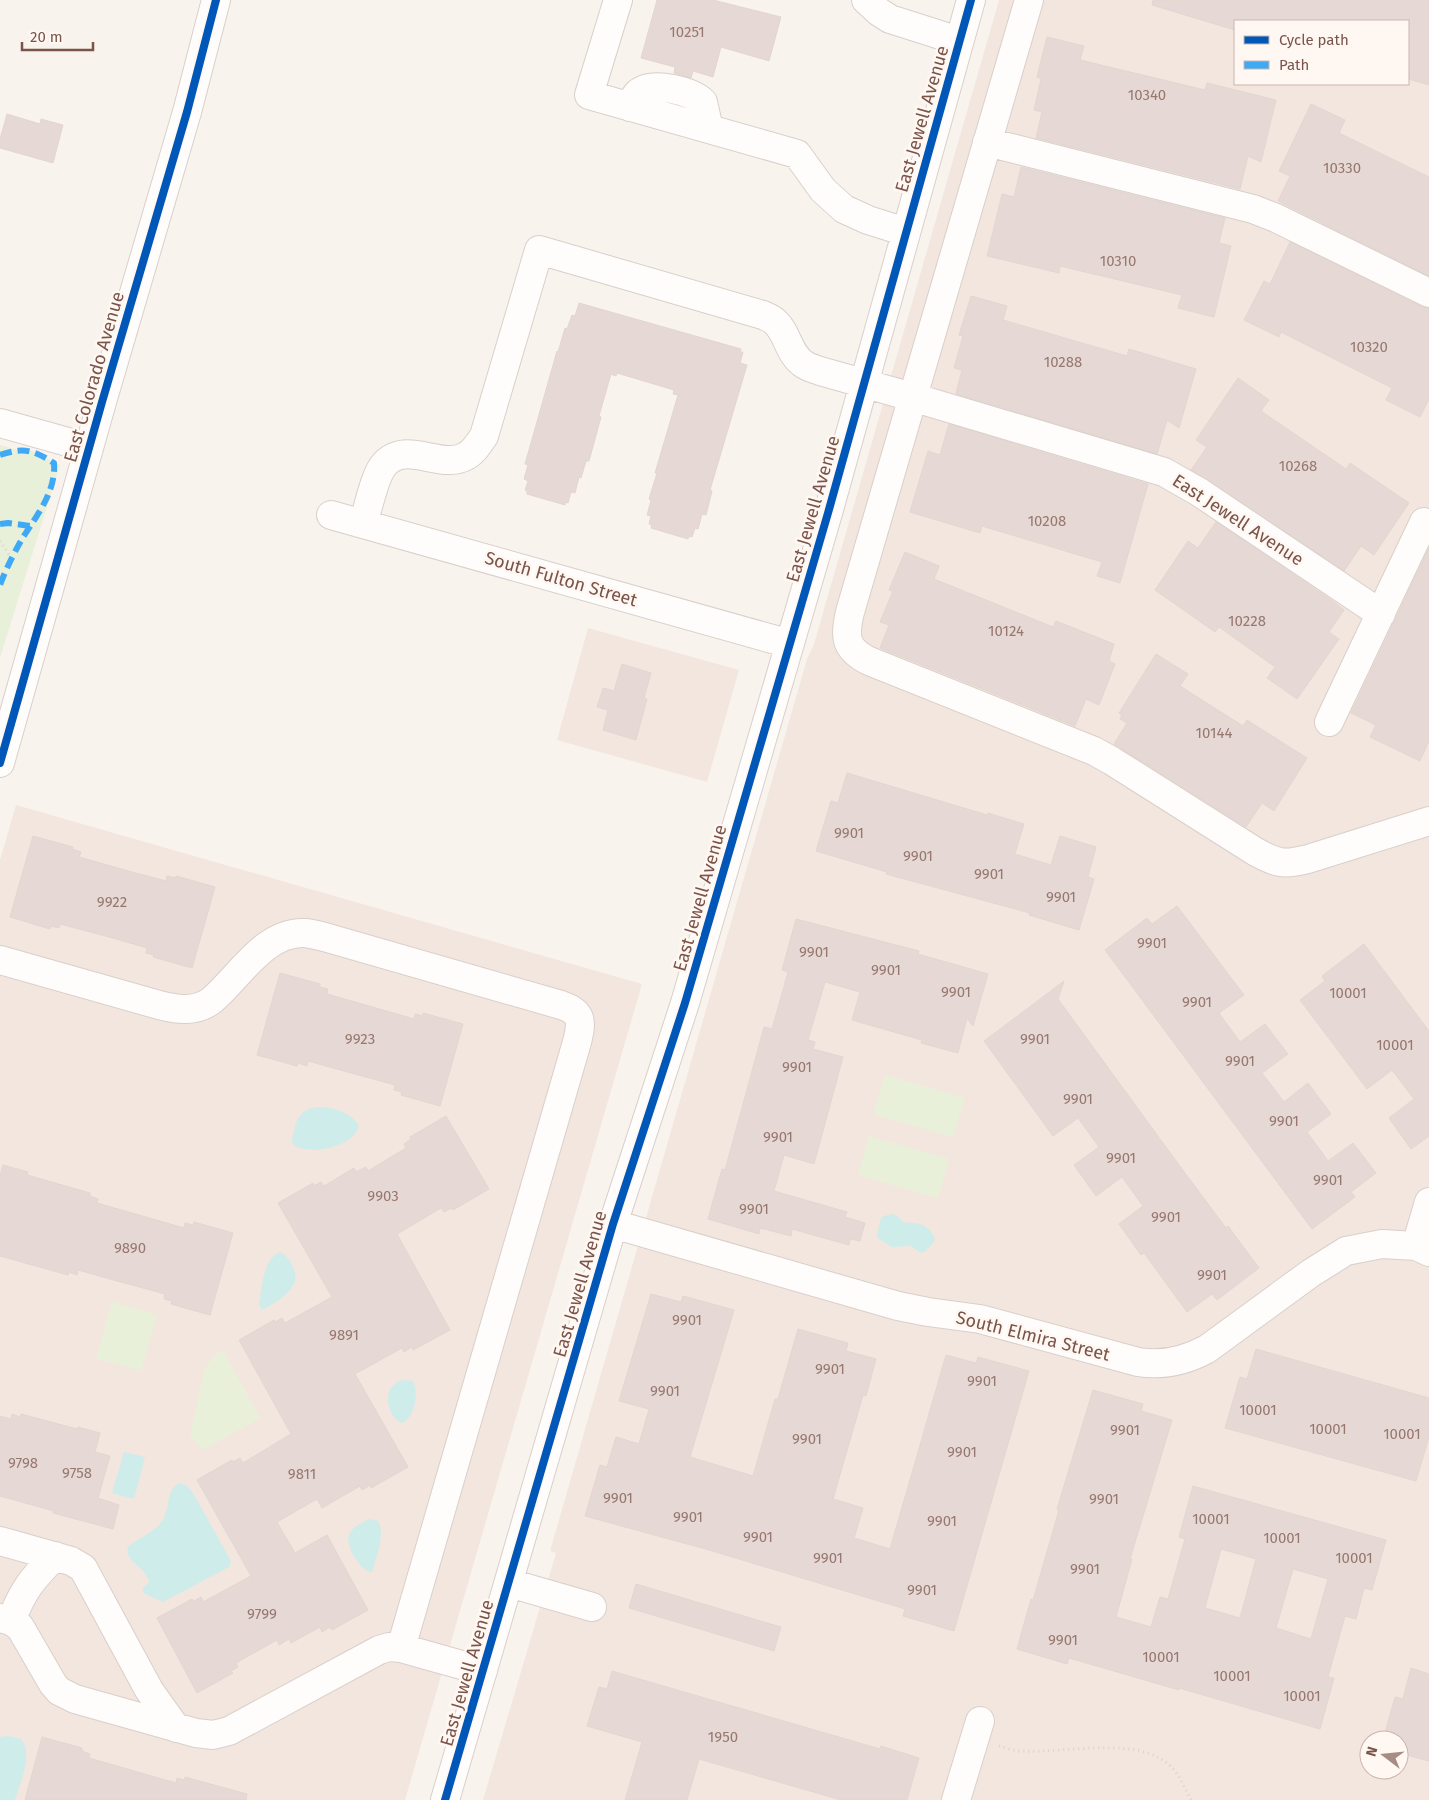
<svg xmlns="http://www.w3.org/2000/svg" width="1429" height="1800" font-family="'Fira Sans',sans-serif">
<rect width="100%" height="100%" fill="#f9f3ee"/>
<path fill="#f3e6de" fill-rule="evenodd" d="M 999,0 L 1429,0 L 1429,1800 L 483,1800 L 556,1553 L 550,1551 L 807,659 L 814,644 ZM 1235,21 L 1408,21 L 1408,84 L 1235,84 ZM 1369,1740 L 1399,1740 L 1399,1770 L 1369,1770 Z
M 588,628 L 739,670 L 707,782 L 557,740 Z
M 16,805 L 642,984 L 405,1800 L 0,1800 L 0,860 Z"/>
<path fill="#e9f0d9" d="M 0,445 L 18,450 L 32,451 L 60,465 L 0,658 Z
M 885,1075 L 965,1098 L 953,1137 L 873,1114 Z
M 869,1136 L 949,1159 L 938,1198 L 858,1175 Z
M 112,1302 L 157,1315 L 141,1371 L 96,1358 Z
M 223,1350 L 260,1418 L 203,1450 L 190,1436 L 204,1370 L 213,1357 Z"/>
<path fill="#ceecea" d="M 323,1107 C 336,1109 349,1112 358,1124 C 360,1146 305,1158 292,1143 L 292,1140 C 296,1119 299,1107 323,1107 Z
M 892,1214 L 897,1216 L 905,1223 C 918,1222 931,1225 935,1240 L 926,1251 L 921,1253 L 911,1246 L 892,1247 L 879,1239 L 877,1235 L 881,1218 L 884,1216 Z
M 280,1252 C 287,1255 290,1261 293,1267 C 303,1288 280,1299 265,1309 L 261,1309 L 259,1304 C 262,1288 263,1259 280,1252 Z
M 404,1380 L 413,1381 C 419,1394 415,1415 403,1423 C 388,1420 378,1385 404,1380 Z
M 124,1452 L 145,1457 L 134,1499 L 112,1493 Z
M 179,1483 L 186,1485 L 193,1493 L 231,1561 L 229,1567 L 163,1602 L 145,1594 L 142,1589 L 149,1582 C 147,1567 124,1563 128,1547 C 138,1538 154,1533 162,1521 C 170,1510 166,1489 179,1483 Z
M 370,1519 L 378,1521 C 386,1535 376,1557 372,1572 C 360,1571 345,1546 349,1535 C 352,1527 363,1522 370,1519 Z
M 7,1736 L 21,1739 C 34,1755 20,1782 15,1800 L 0,1800 L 0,1737 Z"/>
<path fill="#e6d9d5" stroke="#e3d5d0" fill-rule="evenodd" d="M 657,0 L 713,0 L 781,17 L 769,61 L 721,47 L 713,77 L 693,71 L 691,78 L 674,73 L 675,67 L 641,58 Z
M 1153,0 L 1429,0 L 1429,85 L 1408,79 L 1408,21 L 1235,21 L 1235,30 L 1152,5 Z
M 1047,37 L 1084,46 L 1080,60 L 1205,90 L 1207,83 L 1276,100 L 1261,162 L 1248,156 L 1240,189 L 1036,138 L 1042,112 L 1034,110 L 1041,79 L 1037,77 Z
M 1311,104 L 1345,120 L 1339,133 L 1429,177 L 1429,276 L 1278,201 L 1290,176 L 1279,171 Z
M 7,114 L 40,124 L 41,119 L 63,125 L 53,163 L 0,148 L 0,139 Z
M 1021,167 L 1225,218 L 1219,243 L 1231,246 L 1214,317 L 1178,308 L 1182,295 L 1060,266 L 1059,273 L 987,256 L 1002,194 L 1014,197 Z
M 1290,242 L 1422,307 L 1429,308 L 1429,399 L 1420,417 L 1386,400 L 1392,388 L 1281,332 L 1279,337 L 1244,320 L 1264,281 L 1270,284 Z
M 971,296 L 1007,306 L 1003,320 L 1127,356 L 1129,349 L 1196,369 L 1179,428 L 1167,420 L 1157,454 L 956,394 L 962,370 L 954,368 L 963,336 L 959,335 Z
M 579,303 L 741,349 L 740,352 L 743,352 L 740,363 L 747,365 L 710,490 L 712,491 L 706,515 L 702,514 L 698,529 L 695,528 L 692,537 L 689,536 L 688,539 L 651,528 L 652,525 L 649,524 L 651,516 L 647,515 L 651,500 L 649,499 L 657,473 L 655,473 L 678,395 L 673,394 L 674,390 L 617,373 L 616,376 L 611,374 L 599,416 L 601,417 L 589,461 L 586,461 L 581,478 L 579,477 L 575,493 L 571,492 L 568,503 L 565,502 L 565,505 L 527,494 L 527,491 L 525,490 L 528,481 L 524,479 L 528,465 L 525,464 L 557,351 L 558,352 L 565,328 L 567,329 L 572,315 L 575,316 Z
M 1238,378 L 1269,400 L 1261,411 L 1346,469 L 1350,463 L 1409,503 L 1374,555 L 1361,546 L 1344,571 L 1191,470 L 1207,447 L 1196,440 Z
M 949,424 L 1148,484 L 1120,583 L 1097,576 L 1102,562 L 982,526 L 980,533 L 910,512 L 928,451 L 940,455 Z
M 1216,522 L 1327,597 L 1344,610 L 1329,632 L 1339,639 L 1297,699 L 1267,678 L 1275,667 L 1219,627 L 1215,632 L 1155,590 L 1188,541 L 1198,548 Z
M 1429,548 L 1429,741 L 1420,761 L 1370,737 L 1376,725 L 1351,713 Z
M 905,552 L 939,566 L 934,579 L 1053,627 L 1056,621 L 1114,644 L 1109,661 L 1115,664 L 1099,705 L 1086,699 L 1075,726 L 880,648 L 889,625 L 880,622 L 893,591 L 889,590 Z
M 1156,654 L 1188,674 L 1180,686 L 1243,726 L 1247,720 L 1307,758 L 1274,811 L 1262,803 L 1246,827 L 1114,744 L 1127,723 L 1120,719 L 1122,715 L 1119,713 Z
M 622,664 L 651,673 L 644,698 L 647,699 L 636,740 L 603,730 L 608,710 L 597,707 L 603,688 L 614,691 Z
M 847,773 L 987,815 L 988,813 L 1024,824 L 1015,854 L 1051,865 L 1060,836 L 1096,847 L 1088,877 L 1094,879 L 1079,930 L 1029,915 L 1030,913 L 886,874 L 887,872 L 816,851 L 831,801 L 838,803 Z
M 33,836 L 73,847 L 72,849 L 81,852 L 79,857 L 132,872 L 166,881 L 167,876 L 175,878 L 176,876 L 215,887 L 192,968 L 153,957 L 154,955 L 146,953 L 147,948 L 113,938 L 60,924 L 59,928 L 51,926 L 50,929 L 10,917 Z
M 1177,906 L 1244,995 L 1219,1013 L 1240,1042 L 1265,1024 L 1288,1054 L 1262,1073 L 1284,1102 L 1308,1083 L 1331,1114 L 1307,1132 L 1328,1161 L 1353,1143 L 1376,1173 L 1351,1192 L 1355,1197 L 1312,1229 L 1105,950 L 1147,918 L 1152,924 Z
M 796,919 L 919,951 L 918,954 L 988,974 L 973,1026 L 967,1018 L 958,1053 L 921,1043 L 922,1040 L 852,1020 L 860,992 L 825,982 L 808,1040 L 815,1042 L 813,1049 L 843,1057 L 814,1164 L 784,1155 L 774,1191 L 847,1212 L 845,1217 L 865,1223 L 860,1241 L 850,1239 L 849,1245 L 792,1229 L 791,1236 L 760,1228 L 759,1234 L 708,1219 L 722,1169 L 725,1170 L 764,1027 L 772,1029 L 788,972 L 782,970 Z
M 1364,944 L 1429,1031 L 1429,1136 L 1411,1149 L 1389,1118 L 1414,1099 L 1392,1070 L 1367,1089 L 1300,1000 L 1325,981 L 1322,976 Z
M 280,973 L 320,984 L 320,987 L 328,989 L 327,994 L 376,1008 L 414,1019 L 415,1014 L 423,1016 L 423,1013 L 463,1024 L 440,1106 L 401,1095 L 402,1092 L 394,1090 L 395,1085 L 344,1071 L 308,1061 L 307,1066 L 298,1063 L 297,1066 L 257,1055 Z
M 1064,981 L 1058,999 L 1182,1169 L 1226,1228 L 1228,1226 L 1259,1268 L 1217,1300 L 1212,1294 L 1187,1312 L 1144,1253 L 1141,1255 L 1119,1224 L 1143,1206 L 1122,1177 L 1096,1196 L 1074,1165 L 1099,1147 L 1078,1118 L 1053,1136 L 984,1041 Z
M 446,1116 L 489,1189 L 453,1210 L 451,1208 L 444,1212 L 441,1208 L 397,1234 L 450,1330 L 413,1350 L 412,1347 L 404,1352 L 402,1348 L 355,1374 L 408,1467 L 371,1488 L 370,1485 L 362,1490 L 360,1486 L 322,1508 L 317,1499 L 277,1522 L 295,1553 L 327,1535 L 368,1610 L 332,1630 L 330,1627 L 322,1632 L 320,1627 L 291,1643 L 289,1639 L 279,1645 L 277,1640 L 236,1663 L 238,1667 L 231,1671 L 233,1673 L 197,1693 L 157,1618 L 192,1599 L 194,1601 L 201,1597 L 203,1602 L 251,1576 L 197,1480 L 232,1460 L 233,1462 L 240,1458 L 243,1463 L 291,1434 L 239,1340 L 274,1320 L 275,1322 L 282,1318 L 285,1323 L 332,1297 L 278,1203 L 313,1183 L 314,1186 L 321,1182 L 324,1186 L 354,1168 L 356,1172 L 366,1167 L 368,1171 L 406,1148 L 404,1144 L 411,1139 L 410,1137 Z
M 3,1165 L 28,1172 L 27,1175 L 90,1193 L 90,1196 L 98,1199 L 97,1203 L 184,1228 L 185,1223 L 193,1225 L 194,1222 L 233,1233 L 210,1315 L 171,1304 L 172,1301 L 164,1299 L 165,1294 L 110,1279 L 78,1270 L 77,1275 L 69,1272 L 68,1275 L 0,1256 L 0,1176 Z
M 651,1294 L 681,1302 L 683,1296 L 734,1310 L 690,1457 L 753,1476 L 775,1399 L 778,1399 L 798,1329 L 848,1343 L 846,1351 L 876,1359 L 866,1396 L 863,1395 L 833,1499 L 863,1508 L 854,1538 L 890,1549 L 946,1355 L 976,1363 L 978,1357 L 1029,1371 L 954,1631 L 903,1616 L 905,1609 L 709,1550 L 585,1516 L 600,1465 L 607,1467 L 616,1437 L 639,1444 L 649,1409 L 619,1401 Z
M 1256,1349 L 1429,1398 L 1429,1437 L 1416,1481 L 1225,1428 L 1240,1377 L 1247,1379 Z
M 1093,1390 L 1143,1404 L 1141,1411 L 1172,1420 L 1130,1559 L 1132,1559 L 1116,1617 L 1151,1627 L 1160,1597 L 1168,1599 L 1185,1539 L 1179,1537 L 1193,1486 L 1386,1540 L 1372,1590 L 1364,1588 L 1356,1619 L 1345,1616 L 1328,1677 L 1334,1678 L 1320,1729 L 1179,1688 L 1179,1690 L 1069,1658 L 1067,1664 L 1017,1649 L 1031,1599 L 1033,1600 L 1059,1510 L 1057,1509 ZM 1221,1549 L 1256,1559 L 1240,1618 L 1205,1608 ZM 1293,1569 L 1328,1579 L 1311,1639 L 1276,1628 Z
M 12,1414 L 20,1417 L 21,1414 L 77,1429 L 78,1427 L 100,1433 L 95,1452 L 110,1456 L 98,1498 L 119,1505 L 113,1529 L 53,1513 L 54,1511 L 0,1496 L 0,1416 L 11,1419 Z
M 636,1584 L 781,1627 L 774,1651 L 629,1608 Z
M 1411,1668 L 1429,1674 L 1429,1761 L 1399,1753 L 1399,1740 L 1383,1740 L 1395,1697 L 1403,1699 Z
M 612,1671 L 880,1749 L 881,1746 L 919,1758 L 907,1800 L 841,1800 L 699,1759 L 687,1800 L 625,1800 L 642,1742 L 587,1726 L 599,1687 L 607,1689 Z
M 42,1737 L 82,1748 L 82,1751 L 90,1754 L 89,1758 L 176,1783 L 177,1778 L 185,1780 L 185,1777 L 247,1794 L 246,1800 L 25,1800 Z"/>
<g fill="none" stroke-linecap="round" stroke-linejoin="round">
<defs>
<path id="minor" d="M 618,0 L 589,95 L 797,154 L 823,190 L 844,209 L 868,220 L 906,232
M 866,0 L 879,12 L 890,19 L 959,41
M 1029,0 L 850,612 C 844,637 845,649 869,661 L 1094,751 L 1112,761 L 1256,852 C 1278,864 1284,865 1308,859 L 1429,821
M 630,107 C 633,101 635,94 641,91 C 654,82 692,91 703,102 L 709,129
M 987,142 L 1253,209 L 1276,218 L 1429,293
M 0,423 L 89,448
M 331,515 L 790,644
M 363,524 C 368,509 374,478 383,466 C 405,438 441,471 466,456 C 474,452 479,443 484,436 L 539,250 L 763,315 C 767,317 771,318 774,321 C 788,332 788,355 805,365 C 810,368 815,369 820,371 L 912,397 L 1164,472 L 1199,492 L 1381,614
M 1329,722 L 1424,522
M 0,763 L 102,402 L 187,112 L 216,0
M 0,960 L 159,1005 C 178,1010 195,1012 211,1001 C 239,978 264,931 305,933 C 313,934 321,936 328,938 L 561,1005 C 583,1012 582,1022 577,1042 L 401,1648
M 613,1224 L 898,1306 L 928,1312 L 980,1319 L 1138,1362 C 1162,1366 1185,1361 1207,1349 L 1311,1273 L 1346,1251 L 1382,1244 L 1416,1246 L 1429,1252
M 1416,1246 L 1429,1202
M 0,1541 L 71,1561 L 83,1568 L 149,1690 L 176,1728
M 509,1583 L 592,1607
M 0,1618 L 11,1621 L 20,1627 L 53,1684 L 59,1691 L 75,1699 L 196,1733 L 213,1735 L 229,1731 L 379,1650 L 389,1647 L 401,1648 L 483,1671
M 11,1621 C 23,1590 32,1579 55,1556
M 445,1800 L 613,1224 L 685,1003 L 828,513 L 971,0
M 956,1800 L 980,1721"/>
</defs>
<use href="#minor" stroke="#d9cfca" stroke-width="30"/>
<path stroke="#dbd1ce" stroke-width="3" stroke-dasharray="1 4" stroke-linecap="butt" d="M 0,541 L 12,559
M 999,1746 C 1006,1748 1014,1751 1022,1751 C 1065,1754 1144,1733 1174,1770 C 1181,1779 1186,1790 1191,1800"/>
<use href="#minor" stroke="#fefdfc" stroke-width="28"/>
<path stroke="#3fa9f5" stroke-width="6" stroke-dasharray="12 6" stroke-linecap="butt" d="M 0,455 C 24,447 33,450 54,463 C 56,492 37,515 22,539 C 14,553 6,569 0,585
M 0,524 L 8,523 L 30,526"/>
<defs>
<path id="cycleway" d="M 0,763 L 102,402 L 187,112 L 216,0
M 445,1800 L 613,1224 L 685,1003 L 828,513 L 971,0"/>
</defs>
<use href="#cycleway" stroke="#fff7f1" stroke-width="11"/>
<use href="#cycleway" stroke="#0057b8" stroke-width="8"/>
</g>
<g text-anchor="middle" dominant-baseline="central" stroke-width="5" stroke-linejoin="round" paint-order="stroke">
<g font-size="15" fill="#977870">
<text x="687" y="32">10251</text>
<text x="1147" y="95">10340</text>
<text x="1342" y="168">10330</text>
<text x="1118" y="261">10310</text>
<text x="1369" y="347">10320</text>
<text x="1063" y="362">10288</text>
<text x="1298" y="466">10268</text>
<text x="1047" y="521">10208</text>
<text x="1247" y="621">10228</text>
<text x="1006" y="631">10124</text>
<text x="1214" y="733">10144</text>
<text x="849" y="833">9901</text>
<text x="918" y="856">9901</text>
<text x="989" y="874">9901</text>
<text x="1061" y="897">9901</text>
<text x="112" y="902">9922</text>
<text x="1152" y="943">9901</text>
<text x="814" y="952">9901</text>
<text x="886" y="970">9901</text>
<text x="956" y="992">9901</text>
<text x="1348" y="993">10001</text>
<text x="1197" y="1002">9901</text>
<text x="360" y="1039">9923</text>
<text x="1035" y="1039">9901</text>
<text x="1395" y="1045">10001</text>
<text x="1240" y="1061">9901</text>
<text x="797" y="1067">9901</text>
<text x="1078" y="1099">9901</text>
<text x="1284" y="1121">9901</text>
<text x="778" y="1137">9901</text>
<text x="1121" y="1158">9901</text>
<text x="1328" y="1180">9901</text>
<text x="383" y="1196">9903</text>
<text x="754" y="1209">9901</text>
<text x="1166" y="1217">9901</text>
<text x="130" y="1248">9890</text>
<text x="1212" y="1275">9901</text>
<text x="687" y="1320">9901</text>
<text x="344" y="1335">9891</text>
<text x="830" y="1369">9901</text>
<text x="982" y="1381">9901</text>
<text x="665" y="1391">9901</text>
<text x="1258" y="1410">10001</text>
<text x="1328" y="1429">10001</text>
<text x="1125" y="1430">9901</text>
<text x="1402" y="1434">10001</text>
<text x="807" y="1439">9901</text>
<text x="962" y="1452">9901</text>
<text x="23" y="1463">9798</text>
<text x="77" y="1473">9758</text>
<text x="302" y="1474">9811</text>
<text x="618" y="1498">9901</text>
<text x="1104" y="1499">9901</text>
<text x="688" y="1517">9901</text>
<text x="1211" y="1519">10001</text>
<text x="942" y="1521">9901</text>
<text x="758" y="1537">9901</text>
<text x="1282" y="1538">10001</text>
<text x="828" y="1558">9901</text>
<text x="1354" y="1558">10001</text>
<text x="1085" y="1569">9901</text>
<text x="922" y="1590">9901</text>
<text x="262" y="1614">9799</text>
<text x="1063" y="1640">9901</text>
<text x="1161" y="1657">10001</text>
<text x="1232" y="1676">10001</text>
<text x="1302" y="1696">10001</text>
<text x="723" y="1737">1950</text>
</g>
<g font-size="18" fill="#7a544b" stroke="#fff7f1">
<text transform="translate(922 119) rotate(-74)">East Jewell Avenue</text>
<text transform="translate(94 377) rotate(-74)">East Colorado Avenue</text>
<text transform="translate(813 509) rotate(-74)">East Jewell Avenue</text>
<text transform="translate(1238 520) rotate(33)">East Jewell Avenue</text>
<text transform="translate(561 579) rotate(16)">South Fulton Street</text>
<text transform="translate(700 898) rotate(-74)">East Jewell Avenue</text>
<text transform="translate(580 1284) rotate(-74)">East Jewell Avenue</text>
<text transform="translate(1033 1336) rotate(14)">South Elmira Street</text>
<text transform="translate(467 1673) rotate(-74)">East Jewell Avenue</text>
</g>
</g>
<rect x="1234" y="20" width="175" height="65" fill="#fff7f1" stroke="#cab6af"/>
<rect x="1244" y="36" width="25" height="8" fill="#0057b8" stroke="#cab6af"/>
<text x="1279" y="45" font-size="15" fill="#7a544b">Cycle path</text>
<rect x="1244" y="61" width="25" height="8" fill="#3fa9f5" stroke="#cab6af"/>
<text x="1279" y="70" font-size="15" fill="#7a544b">Path</text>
<g transform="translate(1384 1755) rotate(286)"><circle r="24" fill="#fff7f1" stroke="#cab6af"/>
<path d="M0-4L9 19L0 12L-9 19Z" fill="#a68c84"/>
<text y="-8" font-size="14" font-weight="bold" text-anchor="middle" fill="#7a544b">N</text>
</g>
<path d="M22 42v8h71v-8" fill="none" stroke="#7a544b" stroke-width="2.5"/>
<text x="30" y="42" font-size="15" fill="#7a544b" stroke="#fff7f1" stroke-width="4" paint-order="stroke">20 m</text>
</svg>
